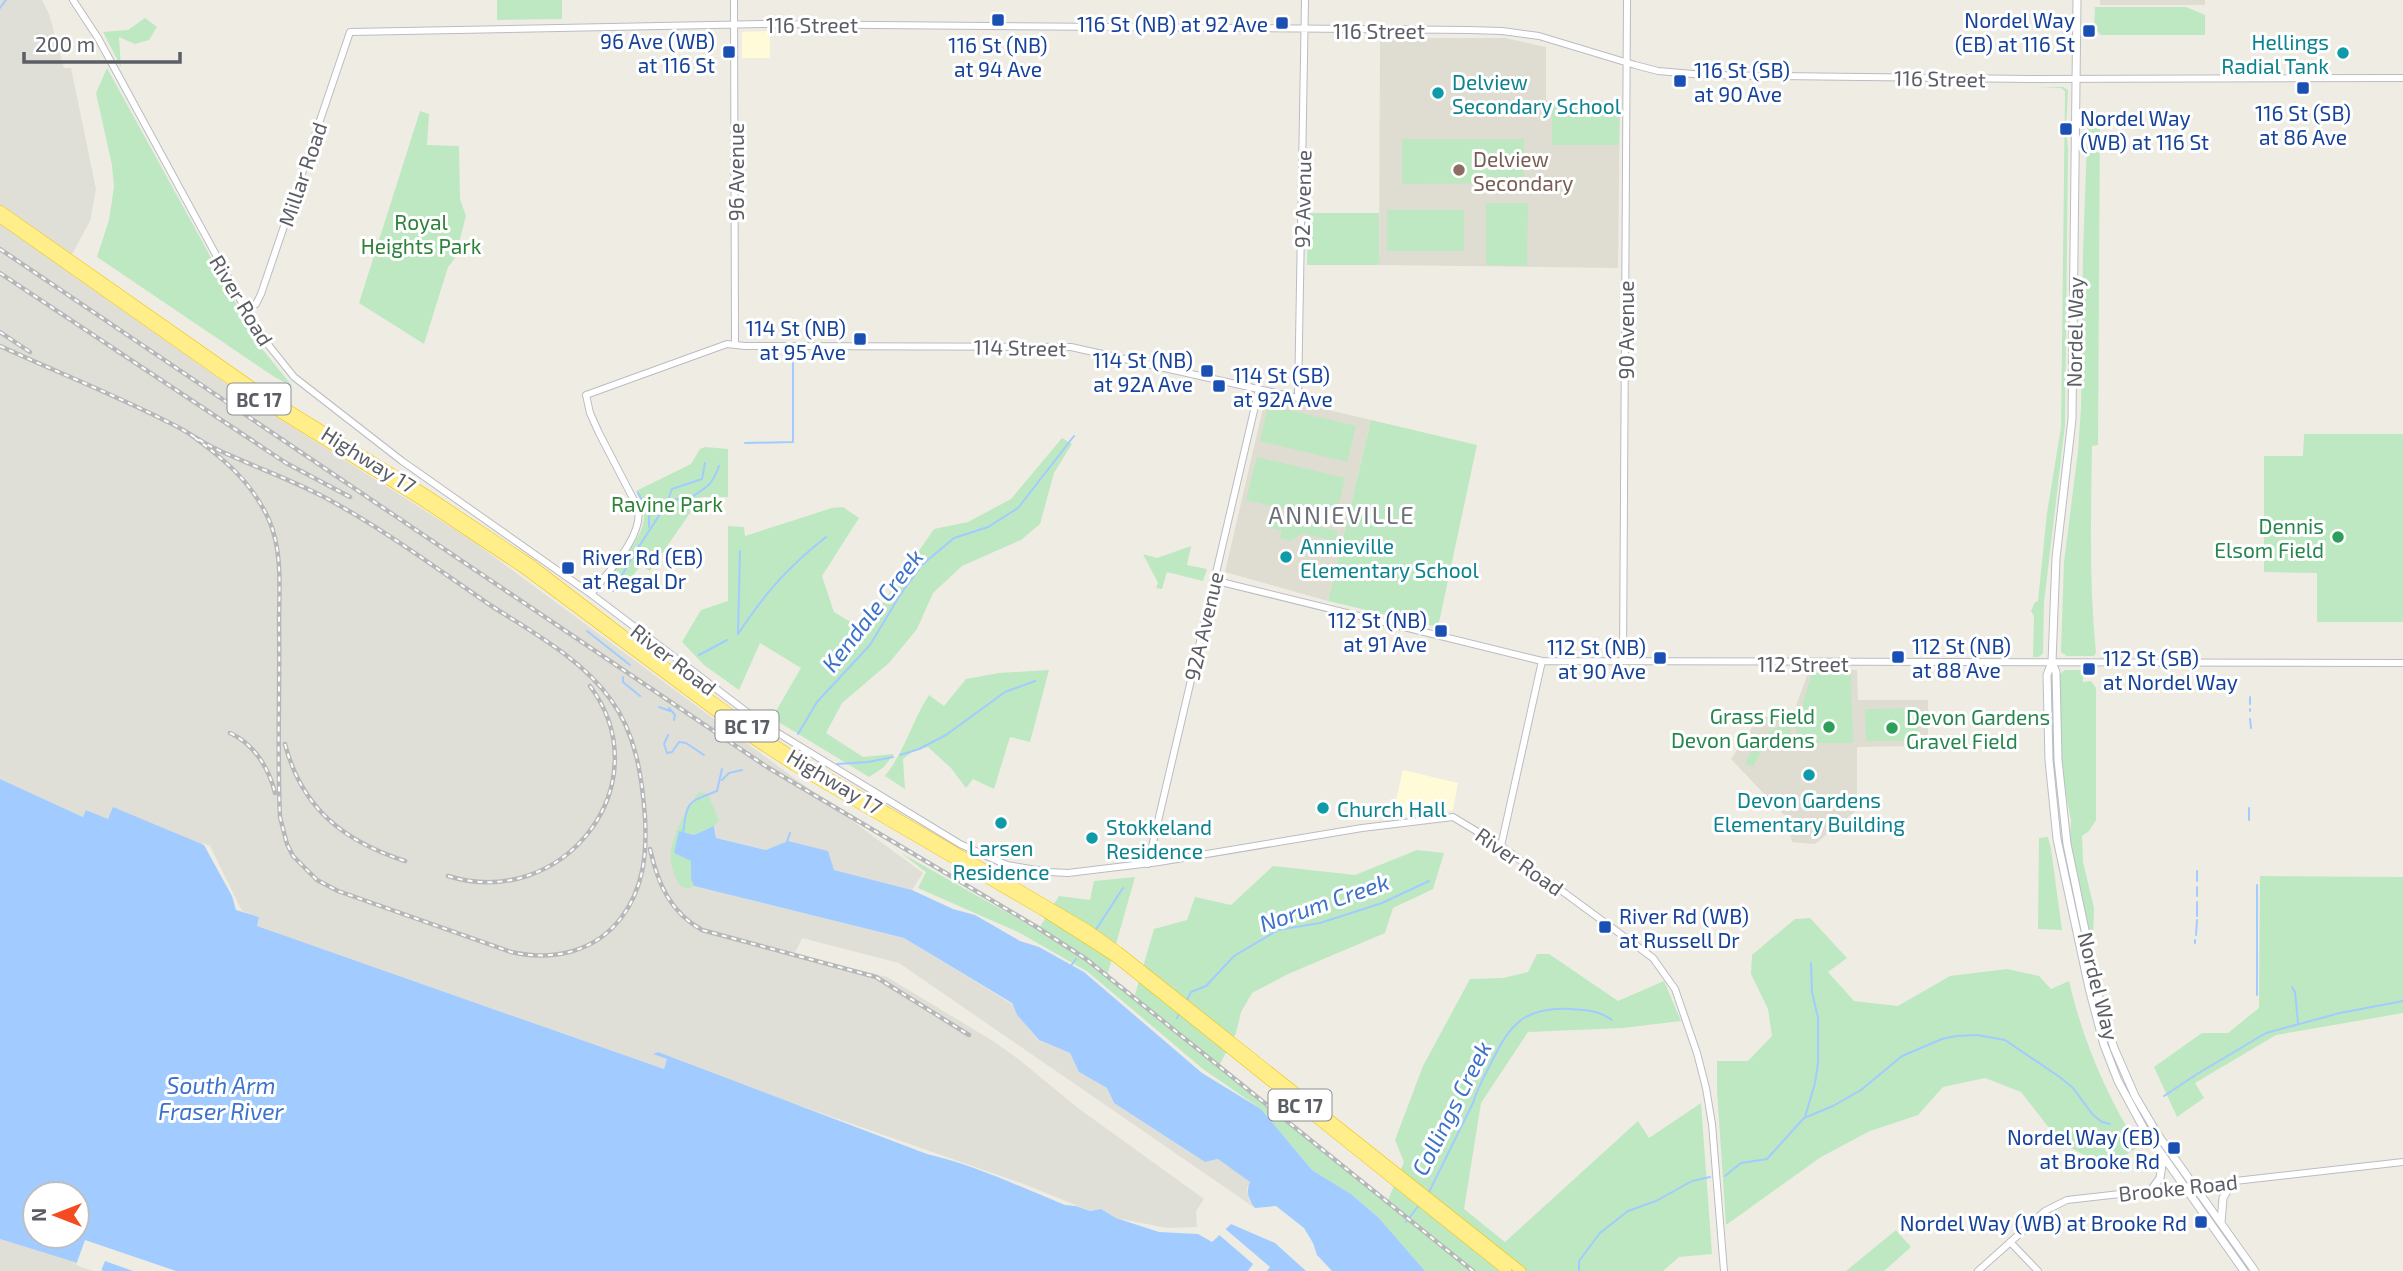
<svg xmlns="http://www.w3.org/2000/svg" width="2403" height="1271" font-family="'Exo 2',sans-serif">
<rect width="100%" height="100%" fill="#efede3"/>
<path fill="#fffad7" d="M 770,31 L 770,58 L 742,58 L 742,32 Z
M 1403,770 L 1458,783 L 1453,810 L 1392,817 Z"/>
<path fill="#dfdfd7" d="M 0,0 L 42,0 L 49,14 L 64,68 L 71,68 L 96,189 L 90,221 L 64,269 L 254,403 L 470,539 L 923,873 L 912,890 L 834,870 L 788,841 L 767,850 L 716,838 L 715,826 L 691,861 L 691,879 L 694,886 L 904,938 L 1012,1004 L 1017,1015 L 1038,1040 L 1070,1053 L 1079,1072 L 1107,1088 L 1114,1103 L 1205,1162 L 1218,1159 L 1251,1182 L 1247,1188 L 1249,1201 L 1255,1208 L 899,963 L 802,938 L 793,957 L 797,955 L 887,977 L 993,1041 L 1017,1058 L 1078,1108 L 1204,1199 L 1196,1211 L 1197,1227 L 1167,1228 L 1116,1218 L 1101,1209 L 1090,1211 L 1024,1184 L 667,1059 L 664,1069 L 256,926 L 259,917 L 242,911 L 210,846 L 203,843 L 201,847 L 114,808 L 108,820 L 87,810 L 83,817 L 0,779 Z
M 0,1239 L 77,1262 L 104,1271 L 0,1271 Z"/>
<path fill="#dfddd1" d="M 2100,0 L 2205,0 L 2205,5 L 2100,5 Z
M 1380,38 L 1505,38 L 1546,47 L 1546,100 L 1620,101 L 1618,268 L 1379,265 Z
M 1266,395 L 1371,420 L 1328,601 L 1225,572 Z
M 1809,670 L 1857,670 L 1858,700 L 1928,700 L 1928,737 L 1920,746 L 1857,747 L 1857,810 L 1815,844 L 1792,842 L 1784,815 L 1731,759 L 1759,717 L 1792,717 Z"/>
<path fill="#bde8c2" d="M 497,0 L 562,0 L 562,19 L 497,20 Z
M 2095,7 L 2186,7 L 2205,15 L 2205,35 L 2101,35 L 2094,28 Z
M 145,18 L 157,27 L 149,40 L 135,44 L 119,37 L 121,67 L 103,32 L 128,30 Z
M 107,68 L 259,345 L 293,387 L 273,376 L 97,257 L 109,220 L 114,187 L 112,165 L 96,93 Z
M 2036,87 L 2063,87 L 2068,90 L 2066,129 L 2068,149 L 2065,425 L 2044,603 L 2043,653 L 2039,657 L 2033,657 L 2034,616 L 2031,611 L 2035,602 L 2038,601 L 2047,513 L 2061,427 L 2065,91 L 2061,88 Z
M 1552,101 L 1620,101 L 1619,145 L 1552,145 Z
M 420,111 L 429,114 L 427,145 L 459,146 L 460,199 L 466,216 L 455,258 L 448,267 L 424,344 L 359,303 Z
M 2088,115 L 2100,115 L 2098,445 L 2092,446 C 2091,515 2089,584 2096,653 L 2094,656 L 2067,656 L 2061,652 L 2064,562 L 2078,451 L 2081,408 L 2083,251 Z
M 1402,139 L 1524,139 L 1524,183 L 1402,184 Z
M 1486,203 L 1528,203 L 1527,266 L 1486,265 Z
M 1387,210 L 1464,210 L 1464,251 L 1387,251 Z
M 1308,213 L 1379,213 L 1379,265 L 1307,265 Z
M 1268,405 L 1356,426 L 1347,462 L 1260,441 Z
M 1371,420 L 1477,445 L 1438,627 L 1328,601 Z
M 2304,434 L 2403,434 L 2403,622 L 2317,622 L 2317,573 L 2264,572 L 2264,456 L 2303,456 Z
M 1062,438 L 1072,444 L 1054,473 L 1040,524 L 1021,540 L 962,566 L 933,593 L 917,629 L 889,663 L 842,703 L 826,733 L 863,757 L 894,754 L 884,767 L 869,777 L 772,718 L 801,668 L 760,643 L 739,690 L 704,665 L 682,642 L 701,610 L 728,601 L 728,526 L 744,527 L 745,536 L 832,508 L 843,507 L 859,518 L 822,576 L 834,612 L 854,624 L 875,614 L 934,529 L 968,522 L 1011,499 Z
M 705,447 L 728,449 L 728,497 L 701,497 L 650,571 L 641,565 L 624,587 L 609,576 C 621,560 642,539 644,518 C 645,508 640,499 636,491 L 691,464 L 700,449 Z
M 1257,457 L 1345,478 L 1335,521 L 1246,500 Z
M 1267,519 L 1284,524 L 1285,519 L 1338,531 L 1335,541 L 1302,533 L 1291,541 L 1280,538 L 1282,531 L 1265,526 Z
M 1191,546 L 1187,565 L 1207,569 L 1203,581 L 1167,572 L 1162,589 L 1156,588 L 1158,583 L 1143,554 L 1157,558 Z
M 1049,670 L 1030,742 L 1010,737 L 994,789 L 973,779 L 966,788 L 951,768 L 928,747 L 912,752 L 903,759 L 905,789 L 885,776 C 905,751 912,721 929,695 L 944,706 L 966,679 L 999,673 Z
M 2065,670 L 2083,670 L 2083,682 L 2091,681 L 2096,688 L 2096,820 L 2089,831 L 2082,836 L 2083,862 L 2094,908 L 2093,941 L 2086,920 L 2070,839 L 2071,820 L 2062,775 L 2060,674 Z
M 1812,673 L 1851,674 C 1851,699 1853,718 1853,743 L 1809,743 L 1808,747 L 1799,746 L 1795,721 L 1798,711 L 1805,713 L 1805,711 L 1826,711 L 1801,710 Z
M 1919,708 L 1919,741 L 1866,741 L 1865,709 Z
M 1777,727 L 1790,727 L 1791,744 L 1779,744 L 1778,737 L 1763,748 L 1753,767 L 1745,763 C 1753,748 1761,735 1777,727 Z
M 699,792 L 708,794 L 719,821 L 714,826 L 694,835 L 688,833 L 674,853 L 691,861 L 691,879 L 694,886 L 687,889 L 678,884 C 676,877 672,870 671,863 C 668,840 686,809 699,792 Z
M 2048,837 L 2051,849 L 2062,930 L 2038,929 L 2039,838 Z
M 1417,850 L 1444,853 L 1433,889 L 1393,908 L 1385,933 L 1288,974 L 1252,993 L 1241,1012 L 1236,1033 L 1219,1066 L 1388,1200 L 1404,1162 L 1395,1140 L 1423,1066 L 1470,979 L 1503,978 L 1528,972 L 1537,954 L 1549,954 L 1618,1001 L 1664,981 L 1681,1021 L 1623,1028 L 1528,1032 L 1481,1103 L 1464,1209 L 1505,1242 L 1638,1121 L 1649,1138 L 1701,1103 L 1712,1254 L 1679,1257 L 1663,1271 L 1425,1271 L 1379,1218 L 1351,1194 L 1312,1170 L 1261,1109 L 1203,1069 L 1088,972 L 1020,933 L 918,888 L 926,872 L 901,853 L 1038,930 L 1059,896 L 1090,900 L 1094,881 L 1135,877 L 1107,976 L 1134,998 L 1154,929 L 1187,920 L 1195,897 L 1231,905 L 1273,866 L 1355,875 Z
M 2260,876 L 2403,877 L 2403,1013 L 2276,1035 L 2195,1083 L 2204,1098 L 2177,1117 L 2154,1067 L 2202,1033 L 2228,1033 L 2259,1008 Z
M 1810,918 L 1847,958 L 1828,972 L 1854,1001 L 1898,1006 L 1950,976 L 2007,969 L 2039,976 L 2051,989 L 2069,981 C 2084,1044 2105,1091 2138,1147 L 2106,1167 L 2060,1142 L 2021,1092 L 1985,1078 L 1943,1087 L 1918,1115 L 1870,1131 L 1821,1157 L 1726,1225 L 1717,1090 L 1717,1061 L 1748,1061 L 1772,1036 L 1768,1009 L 1751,974 L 1752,955 L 1795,919 Z
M 1896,1230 L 1911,1247 L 1884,1271 L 1846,1271 Z"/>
<path fill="#a2ccff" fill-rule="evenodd" d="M 0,779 L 83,817 L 86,810 L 108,819 L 113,807 L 204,845 L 232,896 L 236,910 L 259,917 L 257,926 L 664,1069 L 667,1059 L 653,1054 L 658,1052 L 927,1154 C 975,1165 1020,1187 1065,1205 L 1076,1206 L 1090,1211 L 1101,1209 L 1116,1218 L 1159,1232 L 1198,1234 L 1212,1242 L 1231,1224 L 1275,1243 L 1306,1271 L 104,1271 L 0,1239 ZM 35,1194 L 77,1194 L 77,1236 L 35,1236 Z
M 714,826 L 716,838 L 766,850 L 788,841 L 828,851 L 834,870 L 912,890 L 953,909 L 975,915 L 1020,941 L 1039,947 L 1084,972 L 1202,1073 L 1261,1109 L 1312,1170 L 1351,1194 L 1379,1218 L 1425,1271 L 1332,1271 L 1317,1255 L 1313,1243 L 1304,1228 L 1276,1206 L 1255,1208 C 1248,1200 1246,1191 1250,1182 L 1218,1159 L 1205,1162 L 1114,1103 L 1107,1088 L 1079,1072 L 1070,1053 L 1039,1040 L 1017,1015 L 1012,1003 L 904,938 L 694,886 L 691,879 L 691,861 L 674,853 L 679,831 L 694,835 Z"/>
<path fill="#efede3" d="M 1223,1227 L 1270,1267 L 1267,1271 L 1248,1271 L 1253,1264 L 1217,1233 Z
M 85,1240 L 176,1271 L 133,1271 L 105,1261 L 101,1271 L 93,1271 L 76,1265 Z"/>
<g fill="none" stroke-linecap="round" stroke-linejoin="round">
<path stroke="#a2ccff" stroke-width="2" d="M 0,8 L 6,0
M 745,443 L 793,442 L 793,362
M 638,493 L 649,513 L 649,527
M 667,504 L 676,499 L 687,501 C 705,486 710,490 719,466
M 613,591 L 634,554 L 666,505 L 672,489 L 702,479 L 705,463
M 587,631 L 630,665
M 738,633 L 740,551
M 738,634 C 765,593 788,567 826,537
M 699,655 L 727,640
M 623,677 L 623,682 L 640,696
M 2250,697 L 2250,704
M 659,707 L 670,711
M 669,708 L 675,715 L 674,720
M 2250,709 L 2250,711
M 2250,719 L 2251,728
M 798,734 L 817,702 L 870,645 L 900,595 L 922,565 L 954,538 L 988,527 L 1018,508 L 1074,436
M 668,735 L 664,744 L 667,753 L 672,752 L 679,742 L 686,743 L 704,755
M 900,755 L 919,749 L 946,735 L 1005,692 L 1035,681
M 837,764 L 868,762 L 893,757
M 722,780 L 729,773 L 742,770
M 2249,820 L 2249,808
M 683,834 C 687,800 687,803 717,791 L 722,769
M 787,842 L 790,833
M 2197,881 L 2197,871
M 2197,896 L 2197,887
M 2197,916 L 2197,902
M 1095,931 L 1123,888
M 2196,935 L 2197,920
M 2195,943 L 2195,940
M 1070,967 L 1076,959
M 2292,987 L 2295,992 L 2298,1023
M 2257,995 L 2257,885
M 1186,1002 L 1191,992 L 1206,986 L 1234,956 L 1278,930 L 1320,923 L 1382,903 L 1429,881
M 1177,1018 L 1180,1012
M 2164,1096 L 2197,1074 L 2266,1033 L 2340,1013 L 2403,1001
M 1805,1117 L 1815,1083 L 1818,1063 L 1818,1018 L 1812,992 L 1811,963
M 1725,1176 L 1741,1163 L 1767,1159 L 1804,1118 L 1833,1106 L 1861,1090 L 1902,1056 L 1942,1039 L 1956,1036 L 1977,1035 L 2005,1040 L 2061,1078 L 2073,1088 L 2093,1115 L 2102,1122 L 2110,1124
M 1429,1192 L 1473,1103 C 1477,1089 1484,1077 1491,1063 C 1510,1024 1524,1007 1570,1009 C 1586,1010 1598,1010 1612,1020
M 1406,1222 L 1419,1205
M 1579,1271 L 1579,1261 L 1600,1233 L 1628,1211 L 1656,1201 L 1692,1181 L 1710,1177"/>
<defs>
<path id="tertiary" d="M 73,0 L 98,38 L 246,310 L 270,347 L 294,377 L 402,461 L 591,594 L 760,722 L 960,844 L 1007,865 L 1049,872 L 1068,873 L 1159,862 L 1362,828 L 1453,817 L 1501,846 L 1653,958 L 1675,989 L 1697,1053 L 1706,1088 L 1712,1124 L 1724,1271
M 734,0 L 735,345
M 246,310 L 256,304 L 261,294 L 350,32 L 762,24 L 1469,30 L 1502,31 L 1539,36 L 1635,65 L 1658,71 L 1704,75 L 2031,79 L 2403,78
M 1213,580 L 1542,661 L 2403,663
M 591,594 C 608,572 644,536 638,508 L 599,433 L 590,413 L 586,395 L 727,344 L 745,346 L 1071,347 L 1298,398 L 1305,0
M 1623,661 L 1627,0
M 1501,846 L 1542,661
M 1148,864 L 1259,389
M 2010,1242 L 2038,1271
M 1978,1271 L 2045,1211 L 2067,1200 L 2403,1162"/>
<path id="secondary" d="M 2077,0 L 2072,419 L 2056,558 L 2052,662 L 2047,675 L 2049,760 L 2057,839 L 2089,988 L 2104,1045 L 2118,1081 L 2144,1129 L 2244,1271
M 2052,663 L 2056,672 L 2058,760 L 2067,844 L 2100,1002 L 2114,1048 L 2135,1096 L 2158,1135 L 2255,1271
M 2152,1189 L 2160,1178 L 2163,1158
M 2221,1223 L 2223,1198 L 2232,1182"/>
<path id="motorway" d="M 0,210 L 260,392 L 426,494 L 531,564 L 651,656 L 753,730 L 799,760 L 1087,929 L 1118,951 L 1521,1271
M 0,218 L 256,398 L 422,501 L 524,569 L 748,736 L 794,766 L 1043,911 L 1115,957 L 1507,1271"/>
</defs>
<use href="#tertiary" stroke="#babcc3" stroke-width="8"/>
<use href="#secondary" stroke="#bbbec5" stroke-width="9"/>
<use href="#motorway" stroke="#f1c100" stroke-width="10"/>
<use href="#tertiary" stroke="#fff" stroke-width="6"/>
<use href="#secondary" stroke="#fff" stroke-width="7"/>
<use href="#motorway" stroke="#ffee89" stroke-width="9"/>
<defs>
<path id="rail" d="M 0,249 L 767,767 L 1035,926 L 1086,959 L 1473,1271
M 0,273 L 286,463 L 350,497
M 0,332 L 30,352
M 0,346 C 57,372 115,395 170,423 C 185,430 198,440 212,447 C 249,465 288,478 324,497 C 382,528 436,568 490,605 C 532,632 582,659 611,700 C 636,734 642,777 645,817 C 647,853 644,888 621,918 C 594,953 552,961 511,952 L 338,891 L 317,880 L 293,856 L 287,844 L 280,817 C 277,753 280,689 279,625 C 279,591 283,552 269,520 C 252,482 224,459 191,435
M 230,733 C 254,744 269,768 275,793
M 285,744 C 302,809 344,841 405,861
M 650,849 C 658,884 670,912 702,930 L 876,977 L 969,1035
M 448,876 C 563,912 663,784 590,686"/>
</defs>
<use href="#rail" stroke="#b6b7b8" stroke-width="4.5"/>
<use href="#rail" stroke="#fff" stroke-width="2" stroke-dasharray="5" stroke-linecap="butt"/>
</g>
<g fill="#1a4fb4" stroke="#fff" stroke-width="2.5">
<rect x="991" y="13" width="14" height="14" rx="3.5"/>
<rect x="1275" y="16" width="14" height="14" rx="3.5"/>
<rect x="2082" y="24" width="14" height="14" rx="3.5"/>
<rect x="722" y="45" width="14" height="14" rx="3.5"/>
<rect x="1673" y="74" width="14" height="14" rx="3.5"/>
<rect x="2296" y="81" width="14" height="14" rx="3.5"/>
<rect x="2059" y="122" width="14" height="14" rx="3.5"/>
<rect x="853" y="332" width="14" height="14" rx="3.5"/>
<rect x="1200" y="364" width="14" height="14" rx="3.5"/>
<rect x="1212" y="379" width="14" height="14" rx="3.5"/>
<rect x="561" y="561" width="14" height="14" rx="3.5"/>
<rect x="1434" y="624" width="14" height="14" rx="3.5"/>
<rect x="1891" y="650" width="14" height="14" rx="3.5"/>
<rect x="1653" y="651" width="14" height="14" rx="3.5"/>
<rect x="2082" y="662" width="14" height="14" rx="3.5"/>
<rect x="1598" y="920" width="14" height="14" rx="3.5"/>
<rect x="2167" y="1141" width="14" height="14" rx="3.5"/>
<rect x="2194" y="1215" width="14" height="14" rx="3.5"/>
</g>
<g fill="#0f9aa8" stroke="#fff" stroke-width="2.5">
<circle cx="2343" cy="53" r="7"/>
<circle cx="1438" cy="93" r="7"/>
<circle cx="1286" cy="557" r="7"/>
<circle cx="1809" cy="775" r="7"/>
<circle cx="1323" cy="808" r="7"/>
<circle cx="1001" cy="823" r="7"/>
<circle cx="1092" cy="838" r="7"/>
</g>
<circle fill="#8d6e63" stroke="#fff" stroke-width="2.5" cx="1459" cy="170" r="7"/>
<g fill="#2e9e5b" stroke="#fff" stroke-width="2.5">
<circle cx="2338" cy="537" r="7"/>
<circle cx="1829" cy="727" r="7"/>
<circle cx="1892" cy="728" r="7"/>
</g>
<g text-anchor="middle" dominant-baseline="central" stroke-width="6" stroke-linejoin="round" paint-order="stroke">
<g fill="#fff" stroke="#8c8e93" stroke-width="2">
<rect x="227.5" y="383.5" width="63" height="31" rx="5"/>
<rect x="715.5" y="710.5" width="63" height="31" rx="5"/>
<rect x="1268.5" y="1089.5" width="63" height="31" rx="5"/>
</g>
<g font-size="19" font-weight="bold" fill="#5b5e65">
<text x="259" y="399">BC 17</text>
<text x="747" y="726">BC 17</text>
<text x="1300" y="1105">BC 17</text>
</g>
<g font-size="21" fill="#164399" stroke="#fff" text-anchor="end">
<text x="2075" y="19">Nordel Way<tspan x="2075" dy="24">(EB) at 116 St</tspan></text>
<text x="1268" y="23">116 St (NB) at 92 Ave</text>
<text x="715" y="40">96 Ave (WB)<tspan x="715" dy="24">at 116 St</tspan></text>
<text x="998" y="44" text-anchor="middle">116 St (NB)<tspan x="998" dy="24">at 94 Ave</tspan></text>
<text x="1694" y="69" text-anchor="start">116 St (SB)<tspan x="1694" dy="24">at 90 Ave</tspan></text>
<text x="2303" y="112" text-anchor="middle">116 St (SB)<tspan x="2303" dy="24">at 86 Ave</tspan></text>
<text x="2080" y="117" text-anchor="start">Nordel Way<tspan x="2080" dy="24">(WB) at 116 St</tspan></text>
<text x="846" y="327">114 St (NB)<tspan x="846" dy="24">at 95 Ave</tspan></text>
<text x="1193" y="359">114 St (NB)<tspan x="1193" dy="24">at 92A Ave</tspan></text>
<text x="1233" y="374" text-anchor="start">114 St (SB)<tspan x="1233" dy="24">at 92A Ave</tspan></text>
<text x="582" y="556" text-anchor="start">River Rd (EB)<tspan x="582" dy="24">at Regal Dr</tspan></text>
<text x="1427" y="619">112 St (NB)<tspan x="1427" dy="24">at 91 Ave</tspan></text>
<text x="1912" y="645" text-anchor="start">112 St (NB)<tspan x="1912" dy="24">at 88 Ave</tspan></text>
<text x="1646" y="646">112 St (NB)<tspan x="1646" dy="24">at 90 Ave</tspan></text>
<text x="2103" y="657" text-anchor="start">112 St (SB)<tspan x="2103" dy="24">at Nordel Way</tspan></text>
<text x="1619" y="915" text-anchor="start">River Rd (WB)<tspan x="1619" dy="24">at Russell Dr</tspan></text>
<text x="2160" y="1136">Nordel Way (EB)<tspan x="2160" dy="24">at Brooke Rd</tspan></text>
<text x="2187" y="1222">Nordel Way (WB) at Brooke Rd</text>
</g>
<g font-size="21" fill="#5b5e65" stroke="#fff">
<text x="812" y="24">116 Street</text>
<text x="1379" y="30">116 Street</text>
<text transform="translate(1940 78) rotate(1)">116 Street</text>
<text transform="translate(735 172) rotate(-90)">96 Avenue</text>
<text transform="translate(302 174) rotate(-71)">Millar Road</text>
<text transform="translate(1302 199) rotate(-89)">92 Avenue</text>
<text transform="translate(242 300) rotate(59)">River Road</text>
<text transform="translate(1625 330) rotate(-90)">90 Avenue</text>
<text transform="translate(2074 332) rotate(-89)">Nordel Way</text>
<text transform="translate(1020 347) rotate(1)">114 Street</text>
<text transform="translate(369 459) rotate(32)">Highway 17</text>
<text transform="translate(1203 626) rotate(-77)">92A Avenue</text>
<text transform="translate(674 659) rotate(38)">River Road</text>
<text x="1803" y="663">112 Street</text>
<text transform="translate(835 781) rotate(31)">Highway 17</text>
<text transform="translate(1520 861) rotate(35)">River Road</text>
<text transform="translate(2099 986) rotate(76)">Nordel Way</text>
<text transform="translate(2178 1187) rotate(-6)">Brooke Road</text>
</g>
<g font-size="21" fill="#0d838f" stroke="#fff" text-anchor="start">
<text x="2329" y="41" text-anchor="end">Hellings<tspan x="2329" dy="24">Radial Tank</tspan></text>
<text x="1452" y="81">Delview<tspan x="1452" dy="24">Secondary School</tspan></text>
<text x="1300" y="545">Annieville<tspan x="1300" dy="24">Elementary School</tspan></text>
<text x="1809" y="799" text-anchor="middle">Devon Gardens<tspan x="1809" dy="24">Elementary Building</tspan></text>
<text x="1337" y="808">Church Hall</text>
<text x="1106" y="826">Stokkeland<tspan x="1106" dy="24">Residence</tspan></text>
<text x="1001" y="847" text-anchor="middle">Larsen<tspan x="1001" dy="24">Residence</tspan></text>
</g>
<g font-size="21" fill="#785e54" stroke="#fff" text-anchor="start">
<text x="1473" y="158">Delview<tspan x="1473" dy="24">Secondary</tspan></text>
</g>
<g font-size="21" fill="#2e823a" stroke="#fff">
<text x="421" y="221">Royal<tspan x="421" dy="24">Heights Park</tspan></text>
<text x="667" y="503">Ravine Park</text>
</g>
<g font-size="21" fill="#27864d" stroke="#fff" text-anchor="end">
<text x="2324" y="525">Dennis<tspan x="2324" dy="24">Elsom Field</tspan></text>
<text x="1815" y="715">Grass Field<tspan x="1815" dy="24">Devon Gardens</tspan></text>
<text x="1906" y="716" text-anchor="start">Devon Gardens<tspan x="1906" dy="24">Gravel Field</tspan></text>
</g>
<g font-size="23" font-style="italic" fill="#3c72cb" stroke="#fff">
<text transform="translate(872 610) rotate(-52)">Kendale Creek</text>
<text transform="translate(1324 902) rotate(-19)">Norum Creek</text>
<text x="221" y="1085">South Arm<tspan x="221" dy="26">Fraser River</tspan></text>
<text transform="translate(1451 1108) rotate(-63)">Collings Creek</text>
</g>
<g font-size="24" letter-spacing="2" fill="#6c7077" stroke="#fff">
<text x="1342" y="514">ANNIEVILLE</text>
</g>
</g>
<g transform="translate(56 1215) rotate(270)"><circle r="33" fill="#ffffff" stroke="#bdbfc1" stroke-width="2"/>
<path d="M0-5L12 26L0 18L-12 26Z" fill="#f54a22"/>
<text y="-10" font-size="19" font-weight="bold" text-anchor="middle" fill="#5b5e65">N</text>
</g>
<path d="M24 52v10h156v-10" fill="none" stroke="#5b5e65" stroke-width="3.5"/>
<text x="35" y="52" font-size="21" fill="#5b5e65" stroke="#ffffff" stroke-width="5" paint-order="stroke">200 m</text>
</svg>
